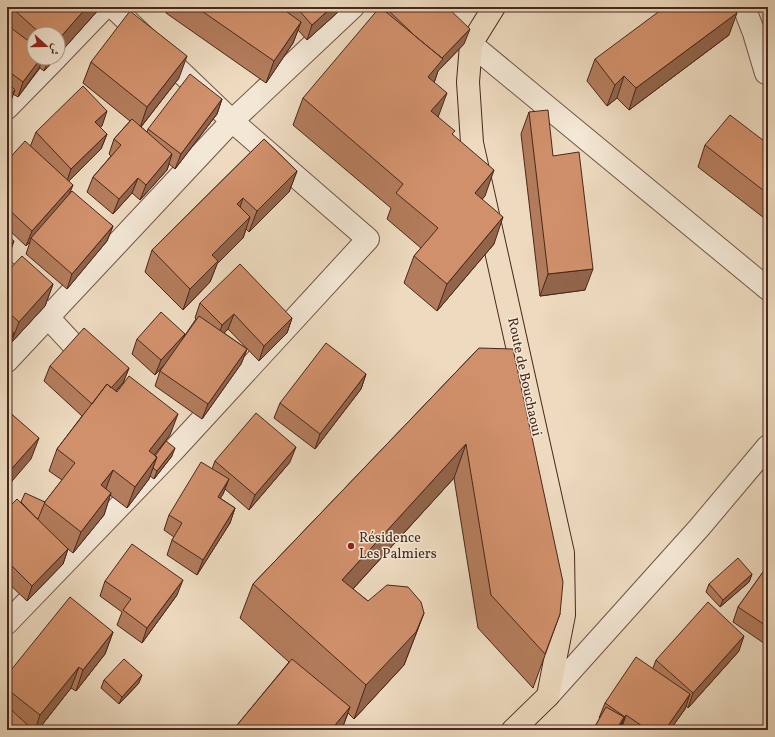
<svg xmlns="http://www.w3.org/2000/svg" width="775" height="737" font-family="Vollkorn,Amiri,serif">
<rect width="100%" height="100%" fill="#eddabf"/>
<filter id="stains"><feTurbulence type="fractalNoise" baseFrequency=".005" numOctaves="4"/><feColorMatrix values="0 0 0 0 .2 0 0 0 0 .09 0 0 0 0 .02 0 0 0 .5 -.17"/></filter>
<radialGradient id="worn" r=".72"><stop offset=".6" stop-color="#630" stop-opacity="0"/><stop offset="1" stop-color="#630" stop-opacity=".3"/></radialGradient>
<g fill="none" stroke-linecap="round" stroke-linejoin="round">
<defs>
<path id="minor" d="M 744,7 L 754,33 L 766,73
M 471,44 L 768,289
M 58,56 L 105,7
M 7,108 L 56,58
M 7,273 L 92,365
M 7,361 L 232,121 L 353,7
M 7,623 L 172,452 L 368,239 L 232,121 L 113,7
M 548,696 L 699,528 L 768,446"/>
<path id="major" d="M 494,7 L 471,44 L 468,82 L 472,143 L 563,553 L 564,615 L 548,696 L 513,730"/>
</defs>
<use href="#minor" stroke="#715445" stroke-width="24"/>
<use href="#major" stroke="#48271c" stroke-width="24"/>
<use href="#minor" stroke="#f3e7d5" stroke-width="22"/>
<use href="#major" stroke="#eddabf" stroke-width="22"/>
</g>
<path fill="#b37c5c" stroke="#48271c" d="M 7,7 L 101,7 L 58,55 L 58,34 L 34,34 L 34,58 L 56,58 L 44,71 L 40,68 L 18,97 L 13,94 L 7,111 Z
M 168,7 L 339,7 L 337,13 L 307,40 L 298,30 L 293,43 L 266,83 L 166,13 Z
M 388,10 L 464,44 L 438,71 L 434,83 L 438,117 L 453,135 L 485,196 L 482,199 L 494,244 L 437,311 L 404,283 L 414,256 L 421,248 L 387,219 L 391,208 L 293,125 L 303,98 L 387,13 Z
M 729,35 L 629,110 L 617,98 L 607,106 L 587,81 L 595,59 Z
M 91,62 L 179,78 L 141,127 L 147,132 L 148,129 L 222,99 L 217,114 L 175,169 L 169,164 L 167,170 L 140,200 L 132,193 L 113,214 L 87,192 L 93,177 L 111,156 L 109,154 L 114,139 L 130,121 L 83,83 Z
M 529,112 L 553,156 L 585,290 L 540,296 L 521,134 Z
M 102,126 L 100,127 L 107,134 L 101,149 L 69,181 L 70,193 L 113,226 L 107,241 L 67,289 L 26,254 L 30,242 L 26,246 L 7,228 L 7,161 L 30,147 L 36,132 Z
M 264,139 L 297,171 L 289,192 L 249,232 L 246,229 L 243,238 L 217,264 L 210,282 L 183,310 L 145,272 L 152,250 Z
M 768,144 L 768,221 L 698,167 L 705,145 Z
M 7,272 L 53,284 L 45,306 L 11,343 L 10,342 L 7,352 Z
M 200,303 L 292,318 L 287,333 L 259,361 L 228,329 L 224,333 L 247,349 L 241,364 L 202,419 L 155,386 L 160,371 L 164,365 L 155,375 L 132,354 L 137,339 L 185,334 L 183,338 L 196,319 L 195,318 Z
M 479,348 L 560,614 L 533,688 L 478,628 L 454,478 L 353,589 L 368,601 L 424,613 L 404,665 L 354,719 L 348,713 L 342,729 L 341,730 L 233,730 L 289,662 L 240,618 L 253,584 Z
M 50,366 L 129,368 L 123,383 L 116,391 L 170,435 L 154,455 L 172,456 L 154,479 L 150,476 L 149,479 L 127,508 L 110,495 L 104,515 L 73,553 L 68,549 L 63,564 L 27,601 L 7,582 L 7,509 L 21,502 L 45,502 L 62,480 L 49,471 L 57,449 L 82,416 L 44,381 Z
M 366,374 L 361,389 L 315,449 L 274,418 L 280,403 Z
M 215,461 L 290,462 L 249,510 L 225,489 L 223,494 L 220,498 L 235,508 L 230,523 L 197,575 L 167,555 L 172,540 L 174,537 L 164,530 L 169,515 L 212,469 Z
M 768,565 L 768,646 L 733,622 L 738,607 Z
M 752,574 L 749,582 L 720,607 L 706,592 L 709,584 Z
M 105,581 L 177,595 L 142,643 L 117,625 L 122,612 L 100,596 Z
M 113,632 L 105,654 L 76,691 L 71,688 L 38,730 L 7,730 L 7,675 Z
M 739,651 L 688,708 L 686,706 L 685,709 L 670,730 L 593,730 L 600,718 L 599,718 L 605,703 L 653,668 L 656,660 Z
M 104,680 L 139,683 L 119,704 L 101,688 Z"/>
<path fill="#92654b" stroke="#48271c" d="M 87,7 L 101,7 L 58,55 L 58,40 Z
M 332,7 L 339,7 L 337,13 L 307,40 L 312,25 Z
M 737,13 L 729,35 L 629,110 L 636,88 Z
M 301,22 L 293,43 L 266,83 L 274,61 Z
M 470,29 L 464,44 L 438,71 L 433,86 L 428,77 L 440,60 Z
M 187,56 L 179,78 L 140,128 L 147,107 Z
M 41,58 L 43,58 L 39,68 L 18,97 L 23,82 Z
M 49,58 L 56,58 L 44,71 Z
M 624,76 L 617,98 L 607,106 L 615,85 Z
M 15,90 L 7,111 L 7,97 Z
M 447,93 L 437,120 L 431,111 Z
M 222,99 L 217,114 L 175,169 L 181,154 Z
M 107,111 L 102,126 L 90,137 L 95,122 Z
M 107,134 L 101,149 L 66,184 L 71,169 Z
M 172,154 L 167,170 L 140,200 L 146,185 Z
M 494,170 L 485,196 L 465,219 L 475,193 Z
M 297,171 L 289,192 L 249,232 L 257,211 Z
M 138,178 L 132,193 L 113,214 L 119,199 Z
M 73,185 L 67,200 L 31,238 L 30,242 L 26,246 L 32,231 Z
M 243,198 L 236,219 L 237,204 Z
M 250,217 L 243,238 L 217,264 L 210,282 L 183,310 L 190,289 L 212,255 Z
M 503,217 L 494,244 L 437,311 L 447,284 Z
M 113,226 L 107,241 L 67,289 L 72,274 Z
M 14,241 L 7,262 L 7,250 Z
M 593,269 L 585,290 L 540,296 L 548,274 Z
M 53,284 L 45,306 L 11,343 L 19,322 Z
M 234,314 L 228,329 L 217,341 L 222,325 Z
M 292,318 L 287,333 L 259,361 L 264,346 Z
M 14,333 L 7,352 L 7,340 Z
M 185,334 L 179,349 L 155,375 L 161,360 Z
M 247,349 L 241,364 L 202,419 L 208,404 Z
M 129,368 L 123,383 L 101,407 L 106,392 Z
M 366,374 L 361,389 L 315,449 L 320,434 Z
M 178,414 L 170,435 L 141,472 L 149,451 Z
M 39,438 L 31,459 L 7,487 L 7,474 Z
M 466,444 L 454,478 L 330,614 L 342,580 Z
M 296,447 L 290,462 L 249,510 L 255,495 Z
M 175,448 L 172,456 L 154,479 L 157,471 Z
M 157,457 L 149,479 L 127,508 L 135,487 Z
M 113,470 L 105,491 L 101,485 Z
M 229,479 L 223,494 L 212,512 L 218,497 Z
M 111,493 L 104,515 L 73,553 L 81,532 Z
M 235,508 L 230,523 L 197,575 L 203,560 Z
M 68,549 L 63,564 L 27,601 L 32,586 Z
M 752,574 L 749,582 L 720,607 L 723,600 Z
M 183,580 L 177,595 L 142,643 L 147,628 Z
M 424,613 L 404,665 L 354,719 L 366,685 Z
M 113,632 L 105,654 L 76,691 L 83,670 Z
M 744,636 L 739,651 L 688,708 L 693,693 Z
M 79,667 L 71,688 L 38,730 L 35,730 L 40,715 Z
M 142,675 L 139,683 L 119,704 L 122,697 Z
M 690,694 L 685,709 L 670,730 L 665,730 Z
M 350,707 L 342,729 L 341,730 L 331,730 Z
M 626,715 L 621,730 L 620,730 L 625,717 Z
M 624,717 L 619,730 L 616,730 Z"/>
<path fill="#d0906b" stroke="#48271c" d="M 11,7 L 87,7 L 58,40 L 58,34 L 41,34 Z
M 196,7 L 280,7 L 301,22 L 274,61 Z
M 296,7 L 332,7 L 312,25 Z
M 380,7 L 443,59 L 428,77 L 447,93 L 431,111 L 455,131 L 452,134 L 494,170 L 475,193 L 503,217 L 447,284 L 414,256 L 438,228 L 396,193 L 403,184 L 303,98 Z
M 391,7 L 447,7 L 470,29 L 442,58 L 415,36 L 388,10 Z
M 665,7 L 732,7 L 737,13 L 636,88 L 624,76 L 615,85 L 595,59 Z
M 130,11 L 187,56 L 147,107 L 91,62 Z
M 7,25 L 34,45 L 34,58 L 41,58 L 23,82 L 7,70 Z
M 190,74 L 222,99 L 181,154 L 148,129 Z
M 7,82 L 15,90 L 7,97 Z
M 83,86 L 107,111 L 95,122 L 107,134 L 71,169 L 36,132 Z
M 548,110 L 553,156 L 579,152 L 593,269 L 548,274 L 529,112 Z
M 730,115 L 768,144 L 768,194 L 705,145 Z
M 132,119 L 172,154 L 146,185 L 138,178 L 119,199 L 93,177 L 121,145 L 114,139 Z
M 264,139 L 297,171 L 257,211 L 243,198 L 237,204 L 250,217 L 212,255 L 218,261 L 190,289 L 152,250 Z
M 25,141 L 73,185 L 32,231 L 7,208 L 7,161 Z
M 72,191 L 113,226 L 72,274 L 31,238 Z
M 7,235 L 14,241 L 7,250 Z
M 22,256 L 53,284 L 19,322 L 7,311 L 7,272 Z
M 240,264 L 292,318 L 264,346 L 234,314 L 222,325 L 200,303 Z
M 161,312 L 185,334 L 161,360 L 137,339 Z
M 199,316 L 247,349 L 208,404 L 160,371 Z
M 7,326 L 14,333 L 7,340 Z
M 84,328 L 129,368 L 111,388 L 107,384 L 92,404 L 50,366 Z
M 326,343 L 366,374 L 320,434 L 280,403 Z
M 479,348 L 513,349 L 563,582 L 560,614 L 545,654 L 491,595 L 466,444 L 342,580 L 368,601 L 387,585 L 408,587 L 421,602 L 424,613 L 416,632 L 366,685 L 253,584 Z
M 129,376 L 178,414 L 149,451 L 157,457 L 135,487 L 113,470 L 101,485 L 111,493 L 81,532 L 44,503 L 75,463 L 57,449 L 107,384 L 117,392 Z
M 7,410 L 39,438 L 7,474 Z
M 256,413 L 296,447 L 255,495 L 215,461 Z
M 166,441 L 175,448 L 157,471 L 153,468 L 157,457 L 155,456 Z
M 201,462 L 229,479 L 218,497 L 235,508 L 203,560 L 172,540 L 182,523 L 169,515 Z
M 25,493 L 45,502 L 38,519 L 36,518 L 21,502 Z
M 17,499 L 68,549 L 32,586 L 7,561 L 7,509 Z
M 132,544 L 183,580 L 147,628 L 123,610 L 131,599 L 105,581 Z
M 738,558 L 752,574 L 723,600 L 709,584 Z
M 768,565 L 768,627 L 738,607 Z
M 70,597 L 113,632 L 83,670 L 79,667 L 40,715 L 7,689 L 7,675 Z
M 708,602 L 744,636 L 693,693 L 656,660 Z
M 636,657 L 690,694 L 665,730 L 648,730 L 626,715 L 625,717 L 605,703 Z
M 124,659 L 142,675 L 122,697 L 104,680 Z
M 292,659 L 350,707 L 331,730 L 233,730 Z
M 7,706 L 33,730 L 7,730 Z
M 606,707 L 624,717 L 616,730 L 593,730 Z
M 585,726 L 593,730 L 583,730 Z"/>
<circle fill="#8f2418" stroke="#f3e7d5" stroke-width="1.5" cx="351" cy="546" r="4"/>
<g text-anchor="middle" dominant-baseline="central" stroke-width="3" stroke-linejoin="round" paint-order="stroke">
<g font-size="14" fill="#48271c" stroke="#f3e7d5">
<text transform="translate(524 377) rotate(78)">Route de Bouchaoui</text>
</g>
<g font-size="14" fill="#48271c" stroke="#f3e7d5" text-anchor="start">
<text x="359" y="538">Résidence<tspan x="359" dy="16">Les Palmiers</tspan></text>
</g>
</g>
<rect width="775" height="737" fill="none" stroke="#eddabf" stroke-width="24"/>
<rect x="8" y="8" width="759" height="721" fill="none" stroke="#48271c" stroke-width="2"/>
<rect x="12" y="12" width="751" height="713" fill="none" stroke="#48271c"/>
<g transform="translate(46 46) rotate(111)"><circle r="19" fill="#f3e7d5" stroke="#af9a8b"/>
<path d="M0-3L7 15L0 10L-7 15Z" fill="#8f2418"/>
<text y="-6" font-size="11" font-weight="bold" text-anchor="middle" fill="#48271c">ش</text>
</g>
<rect width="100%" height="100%" filter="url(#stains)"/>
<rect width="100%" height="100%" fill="url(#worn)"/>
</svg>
